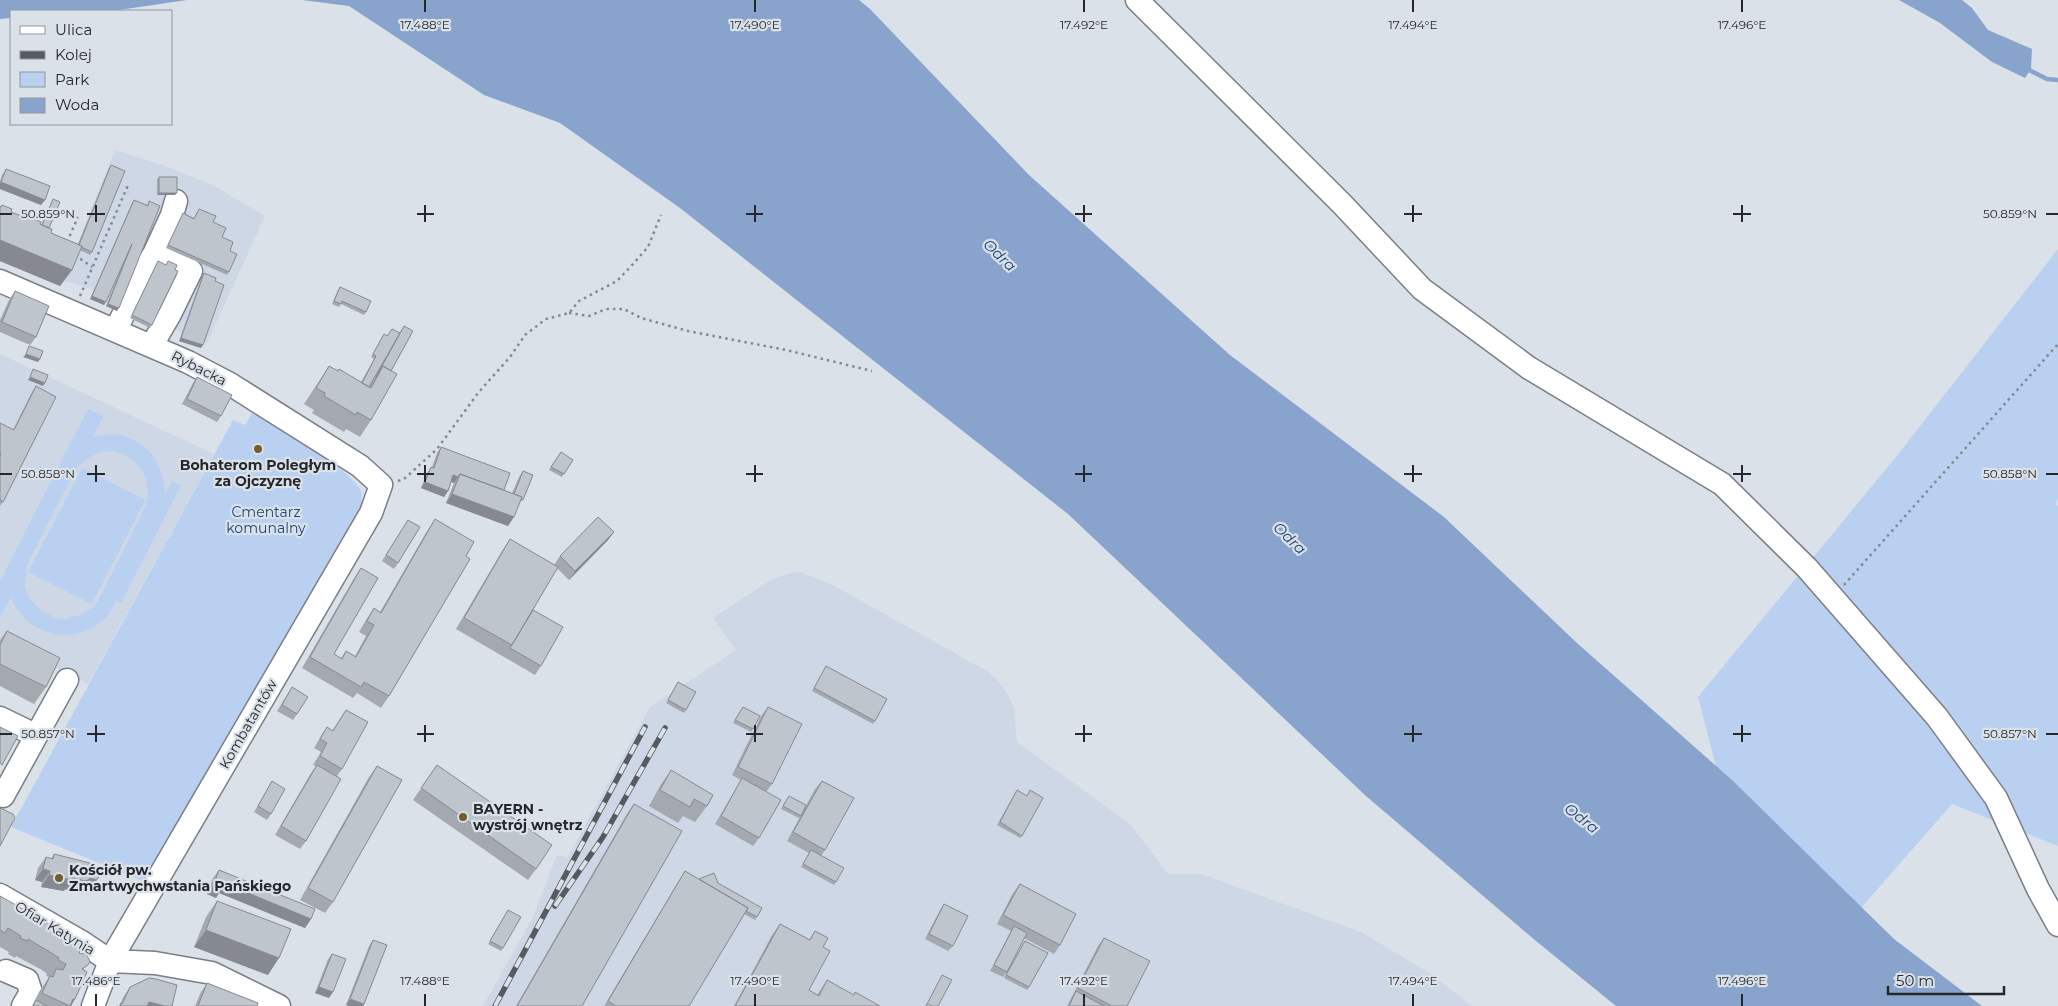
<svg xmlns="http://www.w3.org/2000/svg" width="2058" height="1006" font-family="Montserrat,sans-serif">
<rect width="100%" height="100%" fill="#dbe1e9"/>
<path fill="#cdd7e6" d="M 115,150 L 165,166 L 213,185 L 265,216 L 207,343 L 107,299 L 90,299 L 94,290 L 63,280 Z
M 0,354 L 214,454 L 88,684 L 0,639 Z
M 800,572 L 829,583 L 987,671 L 998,681 L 1008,695 L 1014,708 L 1017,742 L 1130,824 L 1168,874 L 1201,874 L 1361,932 L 1428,972 L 1472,1006 L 483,1006 L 532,919 L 557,855 L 567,858 L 650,707 L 736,650 L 713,618 L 771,580 L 787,574 Z"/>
<path fill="#bad0f0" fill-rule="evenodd" d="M 2058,249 L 2058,498 L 2056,504 L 2058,506 L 2058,846 L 1952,804 L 1847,924 L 1726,805 L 1698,697 L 1896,457 Z
M 88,409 L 103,416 L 93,437 C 134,426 164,454 165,494 L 172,481 L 181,485 L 121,603 L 116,601 C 112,608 109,615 103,620 C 74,648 24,634 11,597 L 0,618 L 0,581 ZM 113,451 C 140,457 154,480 145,507 L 98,601 L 93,607 L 80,615 L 65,619 L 55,618 L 40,610 L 30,599 L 25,587 L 27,565 L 76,469 C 86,457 96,452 113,451 Z
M 252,413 C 275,427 349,468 360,489 C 363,494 361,502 361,508 L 143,881 L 11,827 L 233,420 L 245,425 Z
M 82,468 L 145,500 L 92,604 L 28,572 Z"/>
<path fill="#88a4cd" d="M 0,0 L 187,0 L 112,11 L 11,11 L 11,18 L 0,19 Z
M 302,0 L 859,0 L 870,9 L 1029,175 L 1230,355 L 1444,517 L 1577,643 L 1732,780 L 1894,939 L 1982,1006 L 1616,1006 L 1536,941 L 1366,796 L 1068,514 L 680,208 L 560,123 L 484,95 L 349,6 Z
M 1899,0 L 1962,0 L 1972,8 L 1988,30 L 2032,49 L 2031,69 L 2025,78 L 1992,62 L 1940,23 Z"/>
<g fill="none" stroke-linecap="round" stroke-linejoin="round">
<path stroke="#88a4cd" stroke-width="4.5" d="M 2027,69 L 2047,79 L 2058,80"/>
<defs>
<path id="minor" d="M 1137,0 L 1343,205 L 1422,289 L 1529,368 L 1722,484 L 1807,568 L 1937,717 L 1996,798 L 2038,889 L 2058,925
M 154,254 L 172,215 L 176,201
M 0,281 L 188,362 L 230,384 L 360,466 L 381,485 L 371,513 L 110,961 L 93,1006
M 116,330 L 146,266 L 154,254 C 170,255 180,260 191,271 L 170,314 L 152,345
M 0,718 L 35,735
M 3,796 L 67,680
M 0,895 L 80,941 L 110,961
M 110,961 L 155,963 L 212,973 L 279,1006
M 6,971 L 27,980 L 31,992 L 23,1006"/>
</defs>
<use href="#minor" stroke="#7a7f87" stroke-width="25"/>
<path stroke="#85898e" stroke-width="2.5" stroke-dasharray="2.5 4" stroke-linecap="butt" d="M 67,242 L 78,217
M 75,255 L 92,267
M 80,296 L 129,183
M 569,313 L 589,316 L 606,309 L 624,309 L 641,318 L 688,331 L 786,350 L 872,371
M 398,481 L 404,479 L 437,449 L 478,393 L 510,357 L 525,335 L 546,319 L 569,313 L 579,301 L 617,281 L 634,263 L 648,247 L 661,215
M 1844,585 L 2058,344"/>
<use href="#minor" stroke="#fff" stroke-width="22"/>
<defs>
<path id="rail" d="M 555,906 L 603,837 L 665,728
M 495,1006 L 645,727"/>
</defs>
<use href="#rail" stroke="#575a5e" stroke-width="5.5"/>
<use href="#rail" stroke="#dbe1e9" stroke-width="4" stroke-dasharray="11" stroke-linecap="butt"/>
</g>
<path fill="#a4a9b0" d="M 111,165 L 92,252 L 90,255 L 80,250 L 72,270 L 60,286 L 0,261 L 0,207 L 2,205 L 11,212 L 29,219 L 30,217 L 41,225 L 53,199 L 49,228 L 51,233 L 78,244 L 109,168 Z
M 6,169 L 45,200 L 41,205 L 0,189 L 0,181 L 2,175 Z
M 159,177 L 175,195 L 157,195 L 157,180 Z
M 134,200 L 147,205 L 149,201 L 117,311 L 106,306 L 123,263 L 104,305 L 90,299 L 132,203 Z
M 199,209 L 213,222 L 230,251 L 229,272 L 227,275 L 166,248 L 183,213 L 194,218 Z
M 158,261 L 166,265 L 168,261 L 152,325 L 150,328 L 130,318 Z
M 204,273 L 215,281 L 201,348 L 179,341 L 202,276 Z
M 340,287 L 366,312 L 364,315 L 341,304 L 339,307 L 332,304 L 338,290 Z
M 15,291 L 36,337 L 30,345 L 0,332 L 0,320 L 9,300 Z
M 404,326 L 391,371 L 371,420 L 360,437 L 346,429 L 344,432 L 312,413 L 314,410 L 304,404 L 329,366 L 338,371 L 361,382 L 374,359 L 371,357 L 382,337 L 400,333 Z
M 197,377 L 221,416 L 217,422 L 182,404 L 193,383 Z
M 36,386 L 3,502 L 0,506 L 0,423 L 13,430 L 32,392 Z
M 441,447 L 504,490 L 512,493 L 519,477 L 523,471 L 519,506 L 518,506 L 508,526 L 446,503 L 454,483 L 451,482 L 448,491 L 444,497 L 421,488 L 427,473 L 431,467 L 432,467 L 437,453 Z
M 561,452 L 573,460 L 562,477 L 549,470 Z
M 435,519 L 389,696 L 381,708 L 357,693 L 353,698 L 302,668 L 353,580 L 361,568 L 334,654 L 341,658 L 346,651 L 355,656 L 366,636 L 359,632 L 366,620 L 374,608 L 380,612 L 427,531 Z
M 408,520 L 398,563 L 394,569 L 382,561 Z
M 614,532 L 608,540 L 569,580 L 557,568 L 533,610 L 541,666 L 535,675 L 456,629 L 502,551 L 510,539 L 554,565 L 560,556 Z
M 7,631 L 46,687 L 34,704 L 0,686 L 0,640 Z
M 826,666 L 875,721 L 873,724 L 812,691 Z
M 676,685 L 686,710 L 684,713 L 666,703 Z
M 292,687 L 297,714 L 293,720 L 277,711 Z
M 768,707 L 772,784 L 766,792 L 759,838 L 753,846 L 715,824 L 741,780 L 732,775 L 761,716 Z
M 346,710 L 342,769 L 337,776 L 306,841 L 300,849 L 275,835 L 311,773 L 316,766 L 313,765 L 321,752 L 314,748 L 321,736 L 327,727 L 332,731 Z
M 741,710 L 753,729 L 751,732 L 733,723 Z
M 437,765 L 536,869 L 528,880 L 413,800 Z
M 377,766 L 333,902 L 325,913 L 300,900 L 369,777 Z
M 671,770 L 707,806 L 695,822 L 683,816 L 678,823 L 649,806 L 660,786 Z
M 272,781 L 271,814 L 267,820 L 254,812 Z
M 822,781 L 825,850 L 821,856 L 836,882 L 834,885 L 801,867 L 809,853 L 787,841 L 815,789 Z
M 1015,793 L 1022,836 L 1020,838 L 997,825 Z
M 789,796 L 801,816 L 799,818 L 781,809 Z
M 634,804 L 582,1006 L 516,1006 L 628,812 Z
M 54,854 L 92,888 L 88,892 L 83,890 L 78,893 L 65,889 L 64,891 L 41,887 L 42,882 L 35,880 L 38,868 L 46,857 L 51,859 Z
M 219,870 L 311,919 L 305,928 L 219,893 L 216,898 L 207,894 L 213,878 Z
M 685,871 L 699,879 L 718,883 L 757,917 L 755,920 L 744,914 L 689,1006 L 604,1006 L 678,882 Z
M 1020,884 L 1060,945 L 1054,954 L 1024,938 L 1007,972 L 1003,977 L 990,971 L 1011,931 L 997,924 L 1013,893 Z
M 0,896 L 79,953 L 84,970 L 71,1006 L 32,1006 L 39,992 L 49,977 L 46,976 L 47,974 L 42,970 L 16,956 L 15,958 L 8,954 L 9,952 L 0,947 Z
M 217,901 L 268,975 L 194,947 L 206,917 Z
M 944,904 L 953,946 L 948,951 L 925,939 L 940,910 Z
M 506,913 L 503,948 L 501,951 L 488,944 Z
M 780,924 L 809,940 L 815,931 L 823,947 L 809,990 L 817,995 L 827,980 L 853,995 L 880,1006 L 734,1006 L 772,935 Z
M 1104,938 L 1127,1006 L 1067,1006 L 1098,946 Z
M 373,940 L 364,1004 L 363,1006 L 349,1006 L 346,1005 L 369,946 Z
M 1025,941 L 1029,987 L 1027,990 L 1004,978 Z
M 332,954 L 329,998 L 315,993 L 328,959 Z
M 207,983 L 257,1006 L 195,1006 L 201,992 Z
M 130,987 L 172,1006 L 119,1006 L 124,996 Z"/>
<path fill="#868a90" d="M 1,182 L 45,200 L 41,205 L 0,189 L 0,184 Z
M 159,193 L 177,193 L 175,195 L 157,195 Z
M 0,240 L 72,270 L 60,286 L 0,261 Z
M 92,296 L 106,302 L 104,305 L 90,299 Z
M 108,304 L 119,308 L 117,311 L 106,306 Z
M 181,338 L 203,345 L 201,348 L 179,341 Z
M 26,354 L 40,359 L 38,362 L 23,357 Z
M 30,377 L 45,383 L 43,386 L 28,380 Z
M 453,475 L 458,477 L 454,483 L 449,481 Z
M 425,482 L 448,491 L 444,497 L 421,488 Z
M 452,494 L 514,517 L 508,526 L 446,503 Z
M 614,532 L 608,540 L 569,580 L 575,571 Z
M 43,869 L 50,871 L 42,882 L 35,880 Z
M 49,875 L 72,878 L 91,878 L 100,876 L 88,892 L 83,890 L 78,893 L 65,889 L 64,891 L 41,887 Z
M 224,883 L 311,919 L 305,928 L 219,893 L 216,898 L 207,894 L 213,886 Z
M 206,930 L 279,958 L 268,975 L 194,947 Z
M 319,987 L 333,992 L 329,998 L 315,993 Z
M 73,999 L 75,999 L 71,1006 L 68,1006 Z
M 350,999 L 364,1004 L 363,1006 L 349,1006 L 346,1005 Z
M 149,1002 L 165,1006 L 146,1006 Z"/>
<path fill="#bfc5cd" stroke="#868a90" d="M 111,165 L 125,171 L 92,252 L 81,247 L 82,246 L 79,245 Z
M 6,169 L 50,186 L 45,200 L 1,182 Z
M 159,177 L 177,177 L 177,193 L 159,193 Z
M 53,199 L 60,202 L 49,228 L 42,225 Z
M 134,200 L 148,206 L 149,201 L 160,206 L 119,308 L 108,304 L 132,244 L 106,302 L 92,296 Z
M 2,205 L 12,209 L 11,212 L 29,219 L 30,217 L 41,222 L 40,224 L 52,229 L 51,233 L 82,246 L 72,270 L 0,240 L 0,207 L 1,207 Z
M 199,209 L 216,216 L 213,222 L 226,228 L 222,237 L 233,242 L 230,251 L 237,254 L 229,272 L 168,245 L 183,213 L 194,219 Z
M 158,261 L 166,265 L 168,261 L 177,265 L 175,270 L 178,271 L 152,325 L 132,315 Z
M 204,273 L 216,278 L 215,281 L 224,285 L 203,345 L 181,338 Z
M 340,287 L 371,301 L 366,312 L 342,301 L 341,304 L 334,301 Z
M 15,291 L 49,306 L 36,337 L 2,322 Z
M 404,326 L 413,331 L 391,371 L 383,366 L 376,377 Z
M 392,329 L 400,333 L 369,387 L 362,383 L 376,356 L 373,354 L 384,334 L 387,336 Z
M 29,346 L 43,351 L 40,359 L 26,354 Z
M 329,366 L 338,371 L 339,369 L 371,388 L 383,366 L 397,374 L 371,420 L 357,412 L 356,415 L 324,396 L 325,393 L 316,388 Z
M 33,369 L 48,375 L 45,383 L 30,377 Z
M 197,377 L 232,395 L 221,416 L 187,399 Z
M 36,386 L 56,397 L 3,502 L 0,500 L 0,456 L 1,454 L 0,453 L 0,423 L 14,430 Z
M 441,447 L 510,473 L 504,490 L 460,474 L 458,477 L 453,475 L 448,491 L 425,482 L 431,467 L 434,468 Z
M 561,452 L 573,460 L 564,474 L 551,467 Z
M 523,471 L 533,475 L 523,500 L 521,500 L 522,497 L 514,494 Z
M 460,474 L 522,497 L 514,517 L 452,494 Z
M 598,517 L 614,532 L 575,571 L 560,556 Z
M 435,519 L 474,542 L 466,556 L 470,559 L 389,696 L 364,682 L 361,687 L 310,657 L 361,568 L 378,578 L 334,654 L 342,659 L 346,651 L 356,657 L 374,625 L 367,621 L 374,608 L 381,613 Z
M 408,520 L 420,527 L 398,563 L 386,555 Z
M 510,539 L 558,567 L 512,645 L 464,618 Z
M 533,610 L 563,627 L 541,666 L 510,648 Z
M 7,631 L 60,658 L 46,687 L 0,664 L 0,645 Z
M 826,666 L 887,699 L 875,721 L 814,688 Z
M 678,682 L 696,692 L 686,710 L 668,700 Z
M 292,687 L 308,697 L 297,714 L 282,705 Z
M 743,707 L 760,716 L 753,729 L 735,720 Z
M 768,707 L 802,724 L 772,784 L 738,767 Z
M 346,710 L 368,722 L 342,769 L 320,756 L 327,743 L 320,739 L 327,727 L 333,731 Z
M 0,727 L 18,736 L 2,765 L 0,763 Z
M 317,765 L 341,779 L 306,841 L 281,826 Z
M 437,765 L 552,845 L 536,869 L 421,788 Z
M 377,766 L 402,780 L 333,902 L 308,888 Z
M 671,770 L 713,795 L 707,806 L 694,799 L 690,807 L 660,790 Z
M 742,778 L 781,800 L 759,838 L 721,816 Z
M 272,781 L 285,789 L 271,814 L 258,806 Z
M 822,781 L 854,798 L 825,850 L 793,832 Z
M 1017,790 L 1027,796 L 1030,790 L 1043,798 L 1022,836 L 1000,822 Z
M 789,796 L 806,805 L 801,816 L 783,806 Z
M 634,804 L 682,831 L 582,1006 L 517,1006 Z
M 0,808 L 13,814 L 15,818 L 0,846 Z
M 811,850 L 844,868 L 836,882 L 803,864 Z
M 54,854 L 90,863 L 93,870 L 99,871 L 100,876 L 96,880 L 91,878 L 86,881 L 72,878 L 72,880 L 49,875 L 50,871 L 43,869 L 46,857 L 53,859 Z
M 219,870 L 315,909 L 311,919 L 224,883 L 222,889 L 213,886 Z
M 685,871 L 748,908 L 689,1006 L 616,1006 L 608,1001 Z
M 714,873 L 718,883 L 762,908 L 757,917 L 746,911 L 748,908 L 699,879 Z
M 1020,884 L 1076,914 L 1060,945 L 1003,915 Z
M 0,896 L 84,944 L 79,953 L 86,954 L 90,961 L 88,965 L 82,969 L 87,972 L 75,999 L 73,999 L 70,1006 L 42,993 L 50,976 L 53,977 L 56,969 L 63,970 L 66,964 L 58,960 L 59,958 L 53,954 L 28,939 L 27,941 L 20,938 L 21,936 L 8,928 L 5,933 L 0,930 Z
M 217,901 L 291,929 L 279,958 L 206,930 Z
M 944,904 L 968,916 L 953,946 L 929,934 Z
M 508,910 L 521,917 L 503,948 L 490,941 Z
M 780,924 L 810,940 L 815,931 L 828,938 L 823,947 L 830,951 L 809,990 L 819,996 L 827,980 L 854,995 L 855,992 L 880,1006 L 735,1006 Z
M 1014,926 L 1027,933 L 1007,972 L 994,965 Z
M 1104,938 L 1150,961 L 1127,1006 L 1112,1006 L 1078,988 Z
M 373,940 L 387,945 L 364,1004 L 350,999 Z
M 1025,941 L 1048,953 L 1029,987 L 1006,975 Z
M 332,954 L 346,959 L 333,992 L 319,987 Z
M 942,975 L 952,980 L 938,1006 L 932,1006 L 928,1004 L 926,1006 Z
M 149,978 L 156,979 L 177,985 L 172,1006 L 165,1006 L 149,1002 L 147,1006 L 120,1006 L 121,1003 L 122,1004 L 130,987 Z
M 207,983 L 258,1003 L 257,1006 L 198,1006 Z
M 1076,991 L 1104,1006 L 1069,1006 Z
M 36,1000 L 47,1006 L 33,1006 Z"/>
<path fill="none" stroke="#25272a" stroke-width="2" d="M 425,0 L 425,12M 755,0 L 755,12M 1084,0 L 1084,12M 1413,0 L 1413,12M 1742,0 L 1742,12M 96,205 L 96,222M 425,205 L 425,222M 755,205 L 755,222M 1084,205 L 1084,222M 1413,205 L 1413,222M 1742,205 L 1742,222M 0,214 L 12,214M 87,214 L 105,214M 417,214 L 434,214M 746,214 L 763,214M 1075,214 L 1092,214M 1404,214 L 1422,214M 1733,214 L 1751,214M 2046,214 L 2058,214M 96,465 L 96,482M 425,465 L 425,482M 755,465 L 755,482M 1084,465 L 1084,482M 1413,465 L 1413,482M 1742,465 L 1742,482M 0,474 L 12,474M 87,474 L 105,474M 417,474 L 434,474M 746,474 L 763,474M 1075,474 L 1092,474M 1404,474 L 1422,474M 1733,474 L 1751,474M 2046,474 L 2058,474M 96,725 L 96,742M 425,725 L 425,742M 755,725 L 755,742M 1084,725 L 1084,742M 1413,725 L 1413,742M 1742,725 L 1742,742M 0,734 L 12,734M 87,734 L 105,734M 417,734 L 434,734M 746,734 L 763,734M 1075,734 L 1092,734M 1404,734 L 1422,734M 1733,734 L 1751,734M 2046,734 L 2058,734M 96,994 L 96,1006M 425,994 L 425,1006M 755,994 L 755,1006M 1084,994 L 1084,1006M 1413,994 L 1413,1006M 1742,994 L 1742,1006"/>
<g fill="#745d2d" stroke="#dbe1e9" stroke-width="2">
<circle cx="258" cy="449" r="5"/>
<circle cx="463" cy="817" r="5"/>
<circle cx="59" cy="878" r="5"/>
</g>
<g text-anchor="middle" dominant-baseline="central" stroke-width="4.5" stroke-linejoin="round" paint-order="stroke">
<g font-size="14" fill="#25272a" stroke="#dbe1e9">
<text transform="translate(199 368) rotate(27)">Rybacka</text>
<text transform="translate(248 724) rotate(-60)">Kombatantów</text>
<text transform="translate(55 928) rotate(31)">Ofiar Katynia</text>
</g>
<g font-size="14" font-weight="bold" fill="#25272a" stroke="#dbe1e9" text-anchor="start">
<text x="258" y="465" text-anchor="middle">Bohaterom Poległym<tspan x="258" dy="16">za Ojczyznę</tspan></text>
<text x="473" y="809">BAYERN -<tspan x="473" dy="16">wystrój wnętrz</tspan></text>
<text x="69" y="870">Kościół pw.<tspan x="69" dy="16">Zmartwychwstania Pańskiego</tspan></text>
</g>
<g font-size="14" fill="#1f4377" stroke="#dbe1e9">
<text x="266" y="512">Cmentarz<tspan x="266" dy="16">komunalny</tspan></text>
</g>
<g font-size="15" font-style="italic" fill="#204478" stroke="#dbe1e9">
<text transform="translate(1000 255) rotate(44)">Odra</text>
<text transform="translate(1290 538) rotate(44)">Odra</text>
<text transform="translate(1582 818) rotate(38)">Odra</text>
</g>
</g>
<g font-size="12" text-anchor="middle" fill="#25272a" stroke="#dbe1e9" stroke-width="4.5" stroke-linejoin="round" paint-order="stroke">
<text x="425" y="29">17.488°E</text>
<text x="755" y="29">17.490°E</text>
<text x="1084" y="29">17.492°E</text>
<text x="1413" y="29">17.494°E</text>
<text x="1742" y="29">17.496°E</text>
<text x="48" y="218">50.859°N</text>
<text x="2010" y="218">50.859°N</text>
<text x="48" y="478">50.858°N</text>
<text x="2010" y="478">50.858°N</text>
<text x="48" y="738">50.857°N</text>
<text x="2010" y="738">50.857°N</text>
<text x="96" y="985">17.486°E</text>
<text x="425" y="985">17.488°E</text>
<text x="755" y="985">17.490°E</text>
<text x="1084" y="985">17.492°E</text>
<text x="1413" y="985">17.494°E</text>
<text x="1742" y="985">17.496°E</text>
</g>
<rect x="10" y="10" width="162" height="115" fill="#dbe1e9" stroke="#92979d"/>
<rect x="20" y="26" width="25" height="8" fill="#ffffff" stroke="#92979d"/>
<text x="55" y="35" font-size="15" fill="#25272a">Ulica</text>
<rect x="20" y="51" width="25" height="8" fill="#575a5e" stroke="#92979d"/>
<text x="55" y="60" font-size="15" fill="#25272a">Kolej</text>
<rect x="20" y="72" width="25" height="15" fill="#bad0f0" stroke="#92979d"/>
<text x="55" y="85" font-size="15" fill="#25272a">Park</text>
<rect x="20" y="98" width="25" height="15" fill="#88a4cd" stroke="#92979d"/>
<text x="55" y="110" font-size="15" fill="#25272a">Woda</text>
<path d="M1888 986v8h116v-8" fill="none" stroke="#25272a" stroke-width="2.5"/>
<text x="1896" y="986" font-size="15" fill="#25272a" stroke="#dbe1e9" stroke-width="4" paint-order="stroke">50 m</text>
</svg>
